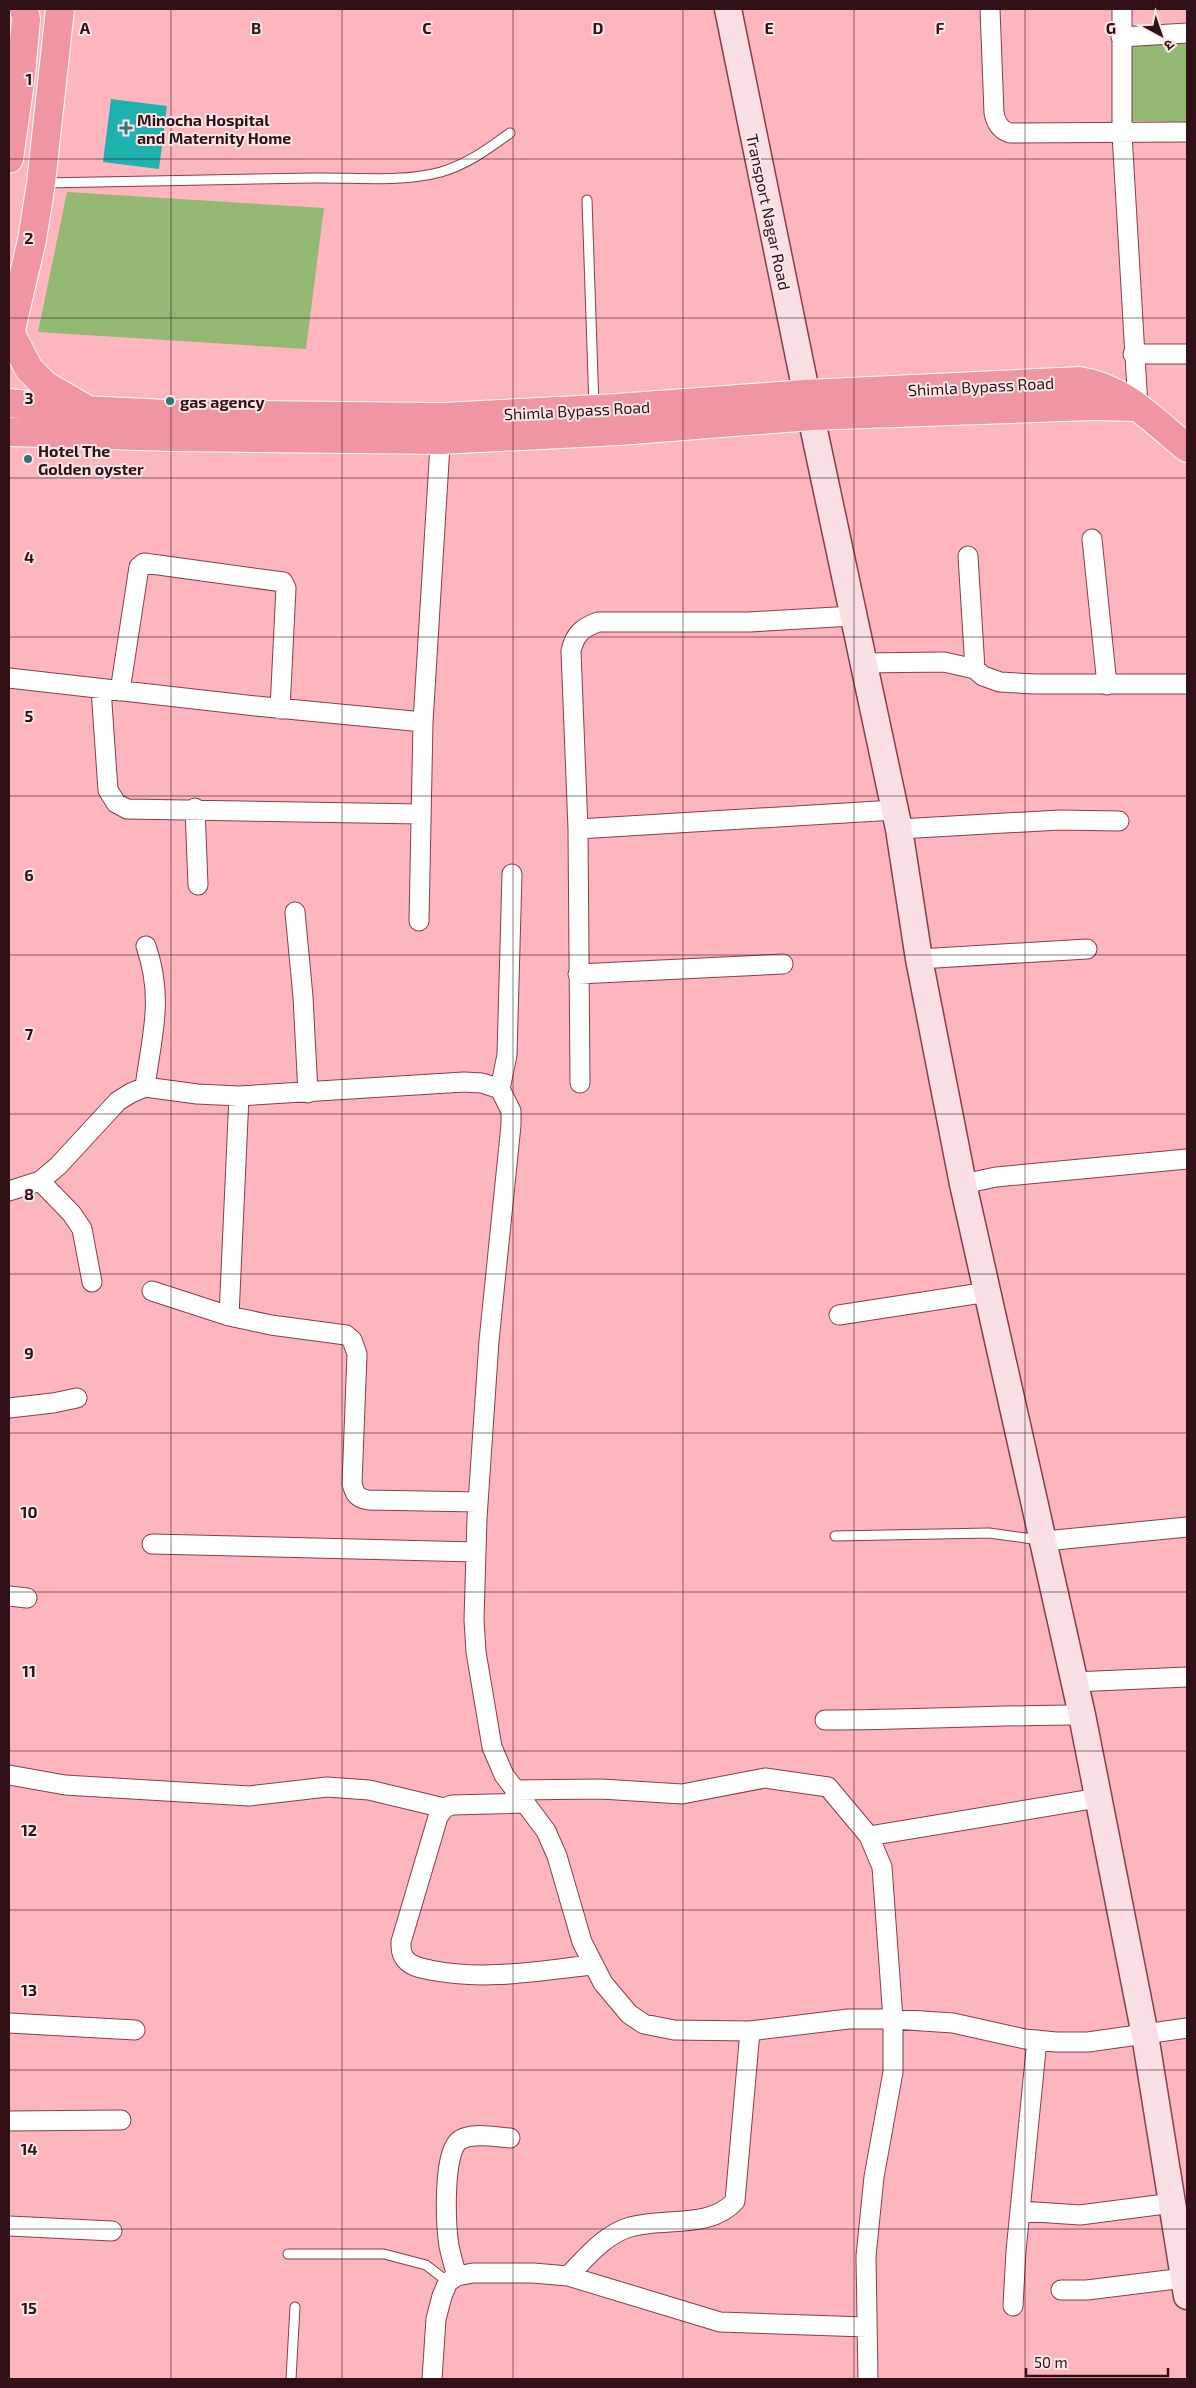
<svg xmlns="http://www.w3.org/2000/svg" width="1196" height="2388" font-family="'Exo 2','Noto Sans Devanagari',sans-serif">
<rect width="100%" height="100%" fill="#fdb5be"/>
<path fill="#94b973" d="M 1187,39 L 1187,122 L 1129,121 L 1127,40 Z
M 67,192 L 324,208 L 306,349 L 38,332 Z"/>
<path fill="#1db2ad" d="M 111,99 L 167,106 L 159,169 L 103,162 Z"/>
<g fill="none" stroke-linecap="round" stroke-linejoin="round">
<defs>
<path id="lane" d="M 43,183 C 133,181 223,180 313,178 C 355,177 400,183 441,172 C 468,164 488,149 510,133
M 587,200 L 594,407
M 835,1536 L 989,1533 L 1040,1540
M 288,2254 L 384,2254 L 426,2265 L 448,2282
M 291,2379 L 295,2307"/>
<path id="street" d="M 990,9 L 994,113 C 996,123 1000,130 1010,133 L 1187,132
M 1122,9 L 1122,134 L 1138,407
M 1121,37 L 1187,33
M 1133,354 L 1187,354
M 1092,539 L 1107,685
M 968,556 L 975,669
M 863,663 L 944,662 L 975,669 L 983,676 L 1000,682 L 1035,684 L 1187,684
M 9,678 L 256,706 L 423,722
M 101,689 L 108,790 L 116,803 L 127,809 L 421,814
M 120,691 L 139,567 L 144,563 L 283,582 L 286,588 L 280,709
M 195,808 L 198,885
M 578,829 L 895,810
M 899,829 L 1060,820 L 1119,821
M 295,912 L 303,997 L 308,1093
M 419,921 L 423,722 L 441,429
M 919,959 L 1087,949
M 578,974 L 783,964
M 580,1083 L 578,829 L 571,651 C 575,634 582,628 598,622 L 749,622 L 853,616
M 145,1087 C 152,1034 164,999 146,946
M 500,1089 L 507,1055 L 512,874
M 40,1181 L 72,1214 L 82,1229 L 92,1282
M 963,1184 L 996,1177 L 1187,1159
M 9,1191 L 40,1181 L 58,1166 L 118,1101 L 131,1093 L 145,1087 L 197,1094 L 239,1096 L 464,1082 L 482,1083 L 500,1089 L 511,1111 L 511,1125 L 489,1341 L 477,1518 L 474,1620 L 476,1652 L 492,1747 L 504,1775 L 546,1831 L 557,1856 L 582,1942 L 603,1983 L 629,2014 L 644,2024 L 674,2030 L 750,2031 L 848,2019 L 893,2019 L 953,2023 L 1025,2039 L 1056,2042 L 1088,2042 L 1187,2028
M 152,1291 L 229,1316 L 271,1325 L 346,1335 L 352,1340 L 357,1354 L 352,1484 C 355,1494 357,1498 368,1500 L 478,1502
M 839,1315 L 988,1292
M 229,1316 L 239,1096
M 9,1408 L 53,1403 L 77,1398
M 1045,1541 L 1187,1527
M 152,1544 L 476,1552
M 9,1596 L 27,1598
M 1074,1682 L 1187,1677
M 825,1720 C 911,1720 996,1715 1082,1715
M 9,1775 L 65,1785 L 249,1796 L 327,1787 L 369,1790 L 444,1808
M 514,1790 L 601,1789 L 682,1794 L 765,1778 L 828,1787 L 869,1836 L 882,1867 L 893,2019 L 893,2072 L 874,2177 L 866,2256 L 868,2379
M 525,1803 L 452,1805 L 444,1808 L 438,1817 L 401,1942 C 401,1949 401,1954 406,1960 C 412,1967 422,1968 430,1970 C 484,1981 538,1971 592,1965
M 869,1836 L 1098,1798
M 9,2023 L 135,2030
M 9,2121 L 121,2120
M 1021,2211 L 1080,2215 L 1173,2203
M 9,2226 L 112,2231
M 457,2276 C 454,2266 451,2256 449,2246 C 446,2227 442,2151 460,2140 C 472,2132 496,2137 510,2138
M 568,2276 C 586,2258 605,2234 630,2227 C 664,2217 711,2229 735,2201 L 750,2031
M 1061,2290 L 1087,2290 L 1184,2278
M 1013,2306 L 1016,2251 L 1037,2040
M 432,2379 L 436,2319 L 442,2296 L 448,2282 L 457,2276 L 473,2273 L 533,2273 L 568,2276 L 720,2322 L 866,2327"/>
<path id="secondary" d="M 728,9 L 811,416 L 899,829 L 919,959 L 963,1184 L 1082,1715 L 1145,2035 L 1187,2296"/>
<path id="highway" d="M 9,159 L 21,75 L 26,19 L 24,9
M 10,332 L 29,369 L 45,385 L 83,407
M 9,338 L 32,240 L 41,183 L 60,9
M 9,403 L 64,409 L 167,414 L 442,417 L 617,408 L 806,394 L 1080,381 C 1123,387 1155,422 1187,448
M 9,432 L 171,437 L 441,440 L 620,431 L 811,416 L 1093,406 L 1136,407"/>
</defs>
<use href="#lane" stroke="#8a3d4b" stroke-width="11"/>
<use href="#street" stroke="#8a3d4b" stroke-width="21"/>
<use href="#secondary" stroke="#8a3d4b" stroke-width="29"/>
<use href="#highway" stroke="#fff" stroke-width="30"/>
<use href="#lane" stroke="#fff" stroke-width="9"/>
<use href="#street" stroke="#fff" stroke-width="19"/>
<use href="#secondary" stroke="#fae0e3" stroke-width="26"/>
<use href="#highway" stroke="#ef96a2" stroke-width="28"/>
</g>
<path fill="none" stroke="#311016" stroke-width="1" stroke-opacity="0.55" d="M 171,9 L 171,2379M 342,9 L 342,2379M 513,9 L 513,2379M 683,9 L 683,2379M 854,9 L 854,2379M 1025,9 L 1025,2379M 9,159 L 1187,159M 9,318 L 1187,318M 9,478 L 1187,478M 9,637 L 1187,637M 9,796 L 1187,796M 9,955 L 1187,955M 9,1114 L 1187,1114M 9,1274 L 1187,1274M 9,1433 L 1187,1433M 9,1592 L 1187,1592M 9,1751 L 1187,1751M 9,1910 L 1187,1910M 9,2070 L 1187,2070M 9,2229 L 1187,2229"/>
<g fill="#2c7572" stroke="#fae7e8" stroke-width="2">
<path d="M123.5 120.5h5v5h5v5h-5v5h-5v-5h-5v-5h5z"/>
<circle cx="170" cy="401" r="5"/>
<circle cx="28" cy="459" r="5"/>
</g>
<g text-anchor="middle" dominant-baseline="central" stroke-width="4" stroke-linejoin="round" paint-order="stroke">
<g font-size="16" font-weight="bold" fill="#311016" stroke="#fae7e8" text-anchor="start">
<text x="137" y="119">Minocha Hospital<tspan x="137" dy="18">and Maternity Home</tspan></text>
<text x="180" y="401">gas agency</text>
<text x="38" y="450">Hotel The<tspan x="38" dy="18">Golden oyster</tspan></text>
</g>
<g font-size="16" fill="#311016" stroke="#fae7e8">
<text transform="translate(769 212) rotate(78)">Transport Nagar Road</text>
<text transform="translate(981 386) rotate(-3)">Shimla Bypass Road</text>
<text transform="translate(577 410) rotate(-3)">Shimla Bypass Road</text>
</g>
</g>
<g font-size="16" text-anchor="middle" font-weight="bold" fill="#311016" stroke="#fae7e8" stroke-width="4" stroke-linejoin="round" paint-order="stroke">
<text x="85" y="34">A</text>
<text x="256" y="34">B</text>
<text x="427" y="34">C</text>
<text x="598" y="34">D</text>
<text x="769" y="34">E</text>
<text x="940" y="34">F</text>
<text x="1111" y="34">G</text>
<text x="29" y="85">1</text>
<text x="29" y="244">2</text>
<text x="29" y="404">3</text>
<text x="29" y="563">4</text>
<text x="29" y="722">5</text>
<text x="29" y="881">6</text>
<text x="29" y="1040">7</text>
<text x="29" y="1200">8</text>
<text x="29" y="1359">9</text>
<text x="29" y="1518">10</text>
<text x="29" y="1677">11</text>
<text x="29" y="1836">12</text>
<text x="29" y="1996">13</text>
<text x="29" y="2155">14</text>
<text x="29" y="2314">15</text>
</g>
<rect width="1196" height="2388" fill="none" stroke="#311016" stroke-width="20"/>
<g transform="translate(1161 35) rotate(140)" stroke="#fae7e8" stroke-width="4" paint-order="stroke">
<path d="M0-4L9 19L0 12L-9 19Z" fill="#311016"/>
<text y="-8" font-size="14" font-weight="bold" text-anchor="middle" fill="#311016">उ</text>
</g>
<path d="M1026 2368v8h142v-8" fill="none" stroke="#311016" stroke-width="2.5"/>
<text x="1034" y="2368" font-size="15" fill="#311016" stroke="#fae7e8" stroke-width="4" paint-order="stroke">50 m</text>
</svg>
